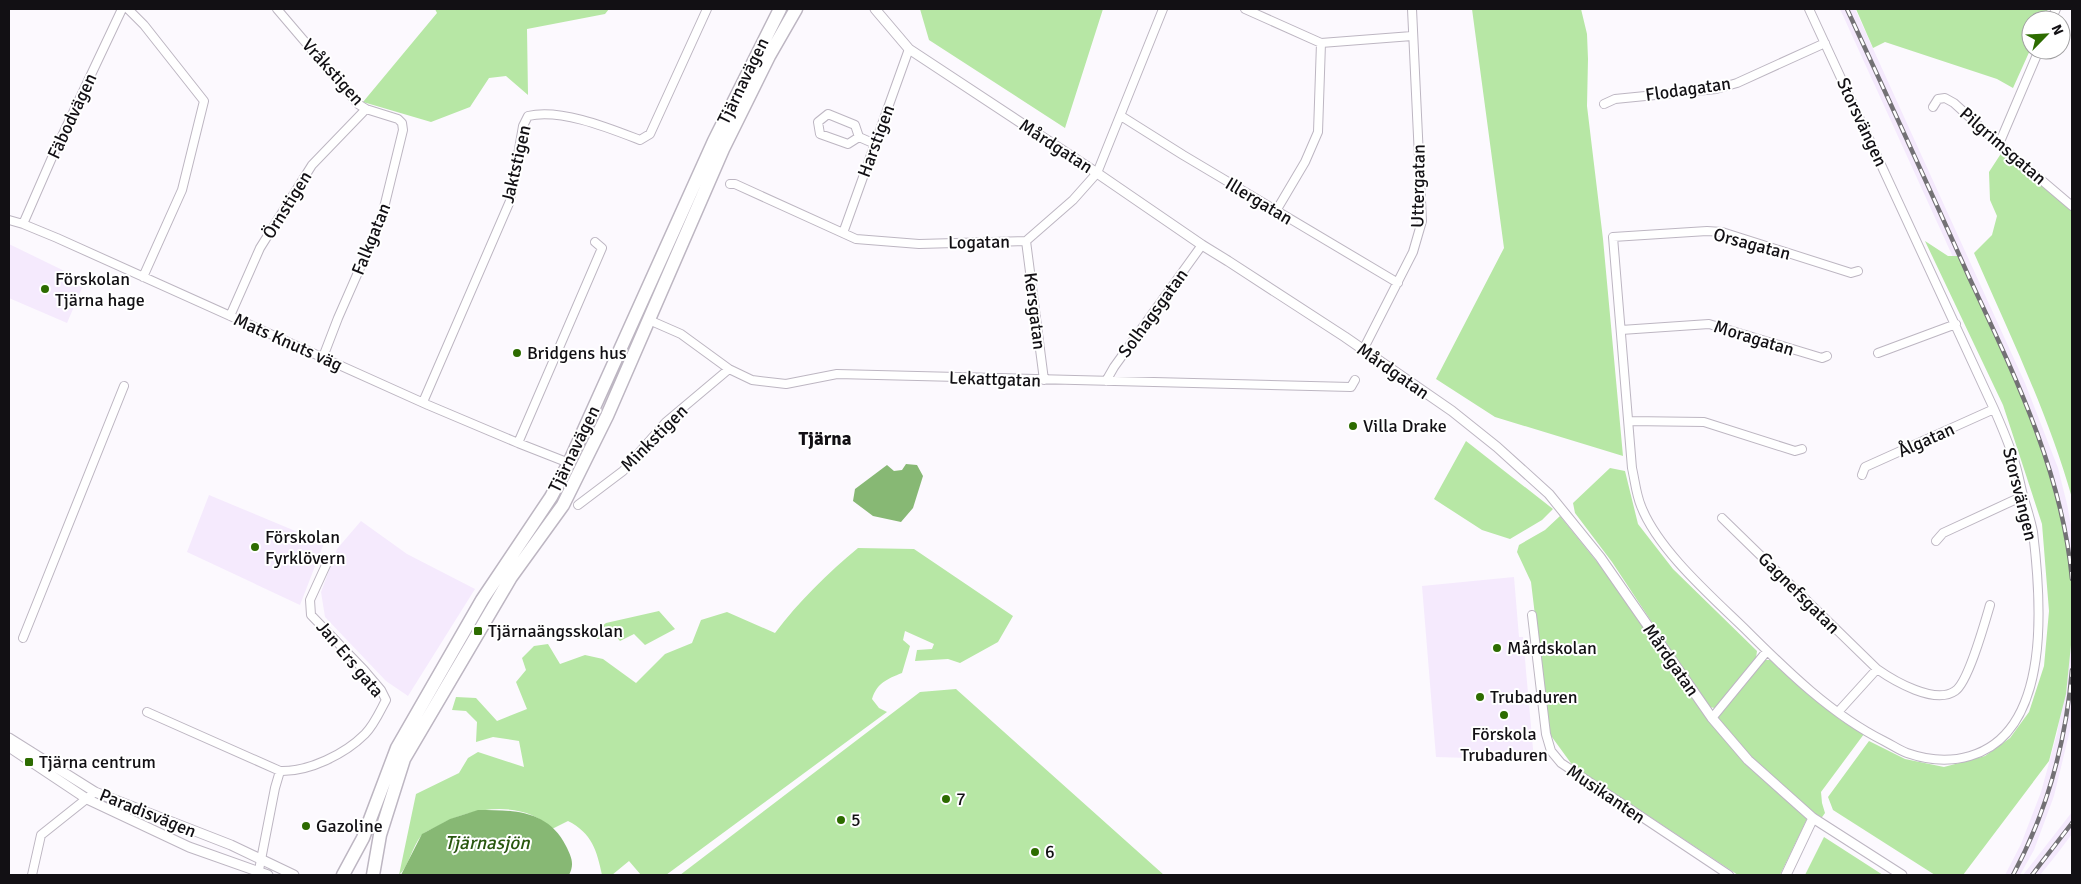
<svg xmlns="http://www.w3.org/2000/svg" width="2081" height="884" font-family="Signika,sans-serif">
<rect width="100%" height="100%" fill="#fcf9fe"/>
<path fill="#f5eafd" d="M 1840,9 L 1855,9 L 2025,383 L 2058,468 L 2067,504 L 2072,530 L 2072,722 L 2054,796 L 2034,850 L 2020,875 L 2005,875 L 2021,844 L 2041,792 L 2057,734 L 2064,689 L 2068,639 L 2013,389 Z
M 9,244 L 85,281 L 67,323 L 9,298 Z
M 209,495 L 324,543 L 300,605 L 187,552 Z
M 361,521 L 407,554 L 475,589 L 408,696 L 386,681 L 325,617 L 321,592 L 337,549 Z
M 1514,577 L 1519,637 L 1523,637 L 1534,760 L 1436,757 L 1422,586 Z
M 2072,812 L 2072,834 L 2057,854 L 2040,875 L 2023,875 Z"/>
<path fill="#b7e7a5" d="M 435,9 L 609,9 L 605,14 L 527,29 L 528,95 L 506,76 L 489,78 L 470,107 L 431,122 L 363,102 L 437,13 Z
M 920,9 L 1103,9 L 1065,128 L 929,40 Z
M 1472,9 L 1581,9 L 1587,34 L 1588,59 L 1587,106 L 1603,239 L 1623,456 L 1495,417 L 1436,379 L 1504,248 Z
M 1856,9 L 2048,9 L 2043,20 L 2031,20 L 2031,48 L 2013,88 L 1997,79 L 1885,42 L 1873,48 Z
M 2002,152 L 2072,211 L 2072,498 C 2048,413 2009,333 1974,253 L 1992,235 L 1997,216 L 1990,200 L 1989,172 Z
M 1925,241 L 1948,256 L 1958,256 L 2038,431 L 2064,517 L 2072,586 L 2072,635 L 2066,694 L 2049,761 L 1963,875 L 1935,875 L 1833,810 L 1828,797 L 1869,741 L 1905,759 L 1944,767 L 1985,756 L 2010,738 L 2029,712 L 2044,666 L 2049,611 L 2042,524 L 2003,405 Z
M 1466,441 L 1553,509 L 1542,520 L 1510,539 L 1482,530 L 1434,499 Z
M 1610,468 L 1625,471 L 1638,524 L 1673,569 L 1757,651 L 1756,658 L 1715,708 L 1708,707 L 1612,562 L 1575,513 L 1573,503 Z
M 1560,516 L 1602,568 L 1708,718 L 1744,762 L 1807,819 L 1780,875 L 1738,875 L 1573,766 L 1549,733 L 1531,582 L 1517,552 L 1519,545 L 1545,530 Z
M 858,548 L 914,549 L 1013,616 L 998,642 L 960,663 L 948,659 L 915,661 L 917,650 L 932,649 L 934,644 L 905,631 L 903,640 L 910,646 L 902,673 C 887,679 877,683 872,699 L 879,708 L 887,712 L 666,875 L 641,875 L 629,861 L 612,875 L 602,875 C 597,851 592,833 568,821 L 552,829 C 524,799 470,807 438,826 C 433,829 425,831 421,836 C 412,847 409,866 399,875 L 416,794 L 459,773 L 468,758 L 478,752 L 524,767 L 519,741 L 493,737 L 476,742 L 477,722 L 466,711 L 452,710 L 456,697 L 476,698 L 497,721 L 527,709 L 516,682 L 526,670 L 522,658 L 534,646 L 548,644 L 560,664 L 585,655 L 603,659 L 636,683 L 665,654 L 692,643 L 701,620 L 727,612 L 775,633 C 799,601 828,573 858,548 Z
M 659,611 L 675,629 L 645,645 L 634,634 L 620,641 L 613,633 L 598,639 L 592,634 L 606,623 Z
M 1763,660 L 1770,660 L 1839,719 L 1864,734 L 1821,792 L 1822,803 L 1825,813 L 1820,820 L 1751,759 L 1718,719 L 1720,712 Z
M 956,689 L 1164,875 L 680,875 L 920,692 Z
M 1824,837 L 1883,875 L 1805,875 Z"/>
<path fill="#87b874" d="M 906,464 L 917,465 L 923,476 L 913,508 L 901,522 L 873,516 L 853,501 L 855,489 L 887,465 L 894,471 L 902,470 Z
M 478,810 C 513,810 548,810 566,846 C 571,856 575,864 569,875 L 401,875 L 422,834 L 450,819 Z"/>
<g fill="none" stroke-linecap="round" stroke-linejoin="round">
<defs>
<path id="minor" d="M 128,9 L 144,25 L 204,101 L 182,190 L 143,277
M 277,9 L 358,104 L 366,109 L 398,119 L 402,123 L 403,130 L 381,220 L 338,318 L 323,357
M 1245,9 L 1321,43 L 1412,36
M 1809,9 L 1994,409 C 2001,425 2008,441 2013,457 C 2018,470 2020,485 2024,499 C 2027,509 2031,521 2033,532 C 2041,598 2053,732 1970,756 C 1950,762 1927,760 1907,753 C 1899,750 1892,745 1884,741 C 1832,715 1787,671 1745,629 C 1711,596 1658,550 1641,506 C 1636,494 1635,481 1632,468 L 1613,237 L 1707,231 L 1722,232 L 1851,273 L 1858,271
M 2051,20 L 2056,9
M 1604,104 L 1615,99 L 1716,89 L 1737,83 L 1825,43
M 1933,107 L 1938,99 L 1945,98 L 1954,103 L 1999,144 L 2072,206
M 1121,116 L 1183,155 L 1398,283
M 859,137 L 848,144 L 820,134 L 818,122 L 828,114 L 855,125 L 859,137 L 875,144
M 1999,144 L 2039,50
M 730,184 L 735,184 L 856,239 L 919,244 L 1026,241 L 1073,200 L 1097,173 L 1163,9
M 1276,211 L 1305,162 L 1318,132 L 1321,43
M 9,220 L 23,224 L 57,238 L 428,405 L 518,443 L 569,463
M 23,224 L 54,153 L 122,9
M 843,233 L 909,49
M 1026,241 L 1044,380
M 230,316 L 260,248 L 312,165 L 366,109
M 649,320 L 681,334 L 729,369 L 752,380 L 786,384 L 837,374 L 1351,387 L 1355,380
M 1621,330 L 1709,324 L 1822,358 L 1827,356
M 1363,350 L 1413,252 L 1422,221 L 1412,9
M 1878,353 L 1956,324
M 1106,381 L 1114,367 L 1202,245
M 423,402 L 510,201 L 523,126 L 528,116 C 560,108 609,128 640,140 L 650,134 L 707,9
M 1629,421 L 1704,422 L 1795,451 L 1802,449
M 518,443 L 602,248 L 595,242
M 1862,475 L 1865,467 L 1994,409
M 578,505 L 623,471 L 666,422 L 729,369
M 1722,518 L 1877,669 C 1894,681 1935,705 1955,691 C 1968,683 1985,622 1990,605
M 1936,541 L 1943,533 L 2023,496
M 1532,615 L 1546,734 L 1551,751 L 1561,763 L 1729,875
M 23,638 L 124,386
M 147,712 L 280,771
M 1838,712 L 1877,669
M 1712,718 L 1767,651
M 32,875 L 41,835 L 95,792
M 258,875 L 275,788 L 280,771 C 309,772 345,754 365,734 C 374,725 380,711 386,700 L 381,690 L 364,670 L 311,615 L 310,600 L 326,565"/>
<path id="tertiary" d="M 875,9 L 909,49 L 1097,173 L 1202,245 L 1228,261 L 1345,337 L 1452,411 L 1497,447 L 1549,494 L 1600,557 L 1712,718 L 1748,760 L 1813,818 L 1902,875
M 9,738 L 95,792 L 231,845 L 294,875
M 9,747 L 87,799 L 189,847 L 268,875
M 1786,875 L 1813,818"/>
<path id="trunk" d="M 343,875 L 363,838 L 397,748 L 482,600 L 551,497 L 569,463 L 714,141 L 780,9
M 373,875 L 380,835 L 404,759 L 511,577 L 563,505 L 607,416 L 723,149 L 769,56 L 796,9"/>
</defs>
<use href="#minor" stroke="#bdb6c2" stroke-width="10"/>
<use href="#tertiary" stroke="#bdb6c2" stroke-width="11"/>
<use href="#trunk" stroke="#bdb6c2" stroke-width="15"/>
<use href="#minor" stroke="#fff" stroke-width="8"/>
<use href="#tertiary" stroke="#fff" stroke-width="9"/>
<use href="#trunk" stroke="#fff" stroke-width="12"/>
<defs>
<path id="rail" d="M 1847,9 C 1888,98 1929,187 1969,277 C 2014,374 2062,471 2072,579
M 2013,875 C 2047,812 2066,741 2072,670
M 2032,875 L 2072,823"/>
</defs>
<use href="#rail" stroke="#737175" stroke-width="4.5"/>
<use href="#rail" stroke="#fff" stroke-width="2.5" stroke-dasharray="8" stroke-linecap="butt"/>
</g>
<g fill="#2d6c00" stroke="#fff" stroke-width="2">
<circle cx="45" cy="289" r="5"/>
<circle cx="517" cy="353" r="5"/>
<circle cx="1353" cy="426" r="5"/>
<circle cx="255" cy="547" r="5"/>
<rect x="473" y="626" width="10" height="10" rx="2.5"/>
<circle cx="1497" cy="648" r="5"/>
<circle cx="1480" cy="697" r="5"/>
<circle cx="1504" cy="715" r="5"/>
<rect x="24" y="757" width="10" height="10" rx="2.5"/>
<circle cx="946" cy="799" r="5"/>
<circle cx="841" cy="820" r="5"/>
<circle cx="306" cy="826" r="5"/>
<circle cx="1035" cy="852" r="5"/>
</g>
<g text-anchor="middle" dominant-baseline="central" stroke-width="4" stroke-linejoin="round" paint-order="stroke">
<g font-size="18" fill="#121014" stroke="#fff">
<text transform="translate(333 72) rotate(48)">Vråkstigen</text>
<text transform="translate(743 81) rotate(-64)">Tjärnavägen</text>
<text transform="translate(1688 89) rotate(-8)">Flodagatan</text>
<text transform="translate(72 116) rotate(-65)">Fäbodvägen</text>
<text transform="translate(1862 122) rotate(65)">Storsvängen</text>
<text transform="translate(876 141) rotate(-70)">Harstigen</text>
<text transform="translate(1056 146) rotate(33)">Mårdgatan</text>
<text transform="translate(2003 146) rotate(41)">Pilgrimsgatan</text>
<text transform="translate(516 164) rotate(-77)">Jaktstigen</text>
<text transform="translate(1418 186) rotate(-89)">Uttergatan</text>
<text transform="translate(1259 201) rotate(31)">Illergatan</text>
<text transform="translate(287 205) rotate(-58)">Örnstigen</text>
<text transform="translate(371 239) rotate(-68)">Falkgatan</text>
<text transform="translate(979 242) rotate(-1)">Logatan</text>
<text transform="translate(1752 244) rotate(15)">Orsagatan</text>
<text transform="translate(1035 311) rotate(83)">Kersgatan</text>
<text transform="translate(1153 313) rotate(-54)">Solhagsgatan</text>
<text transform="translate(1754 338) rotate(17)">Moragatan</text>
<text transform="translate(288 342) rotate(24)">Mats Knuts väg</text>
<text transform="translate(1393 371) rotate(35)">Mårdgatan</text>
<text transform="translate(995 379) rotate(2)">Lekattgatan</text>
<text transform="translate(654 438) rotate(-45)">Minkstigen</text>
<text transform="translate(1926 440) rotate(-24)">Ålgatan</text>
<text transform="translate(574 449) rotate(-64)">Tjärnavägen</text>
<text transform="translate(2020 494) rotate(76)">Storsvängen</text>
<text transform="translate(1799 593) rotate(45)">Gagnefsgatan</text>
<text transform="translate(350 659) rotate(50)">Jan Ers gata</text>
<text transform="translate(1671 660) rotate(55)">Mårdgatan</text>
<text transform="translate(1606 794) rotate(34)">Musikanten</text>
<text transform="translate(148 813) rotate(22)">Paradisvägen</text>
</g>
<g font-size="18" fill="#121014" stroke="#fff" text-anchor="start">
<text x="55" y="279">Förskolan<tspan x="55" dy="21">Tjärna hage</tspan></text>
<text x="527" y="353">Bridgens hus</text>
<text x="1363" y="426">Villa Drake</text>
<text x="265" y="537">Förskolan<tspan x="265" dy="21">Fyrklövern</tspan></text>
<text x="488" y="631">Tjärnaängsskolan</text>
<text x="1507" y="648">Mårdskolan</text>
<text x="1490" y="697">Trubaduren</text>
<text x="1504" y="734" text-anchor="middle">Förskola<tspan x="1504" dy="21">Trubaduren</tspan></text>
<text x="39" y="762">Tjärna centrum</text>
<text x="956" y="799">7</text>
<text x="851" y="820">5</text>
<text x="316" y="826">Gazoline</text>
<text x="1045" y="852">6</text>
</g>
<g font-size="19" font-weight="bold" fill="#121014" stroke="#fff">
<text x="825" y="439">Tjärna</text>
</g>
<g font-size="19" font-style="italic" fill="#28560f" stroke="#fff">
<text x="487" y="843">Tjärnasjön</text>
</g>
</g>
<rect width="2081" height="884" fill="none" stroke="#121014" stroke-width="20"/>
<g transform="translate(2046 35) rotate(66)"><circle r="24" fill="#ffffff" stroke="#a09fa1"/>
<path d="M0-4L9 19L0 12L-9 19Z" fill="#2d6c00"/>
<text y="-8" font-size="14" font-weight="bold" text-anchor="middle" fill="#121014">N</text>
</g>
</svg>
